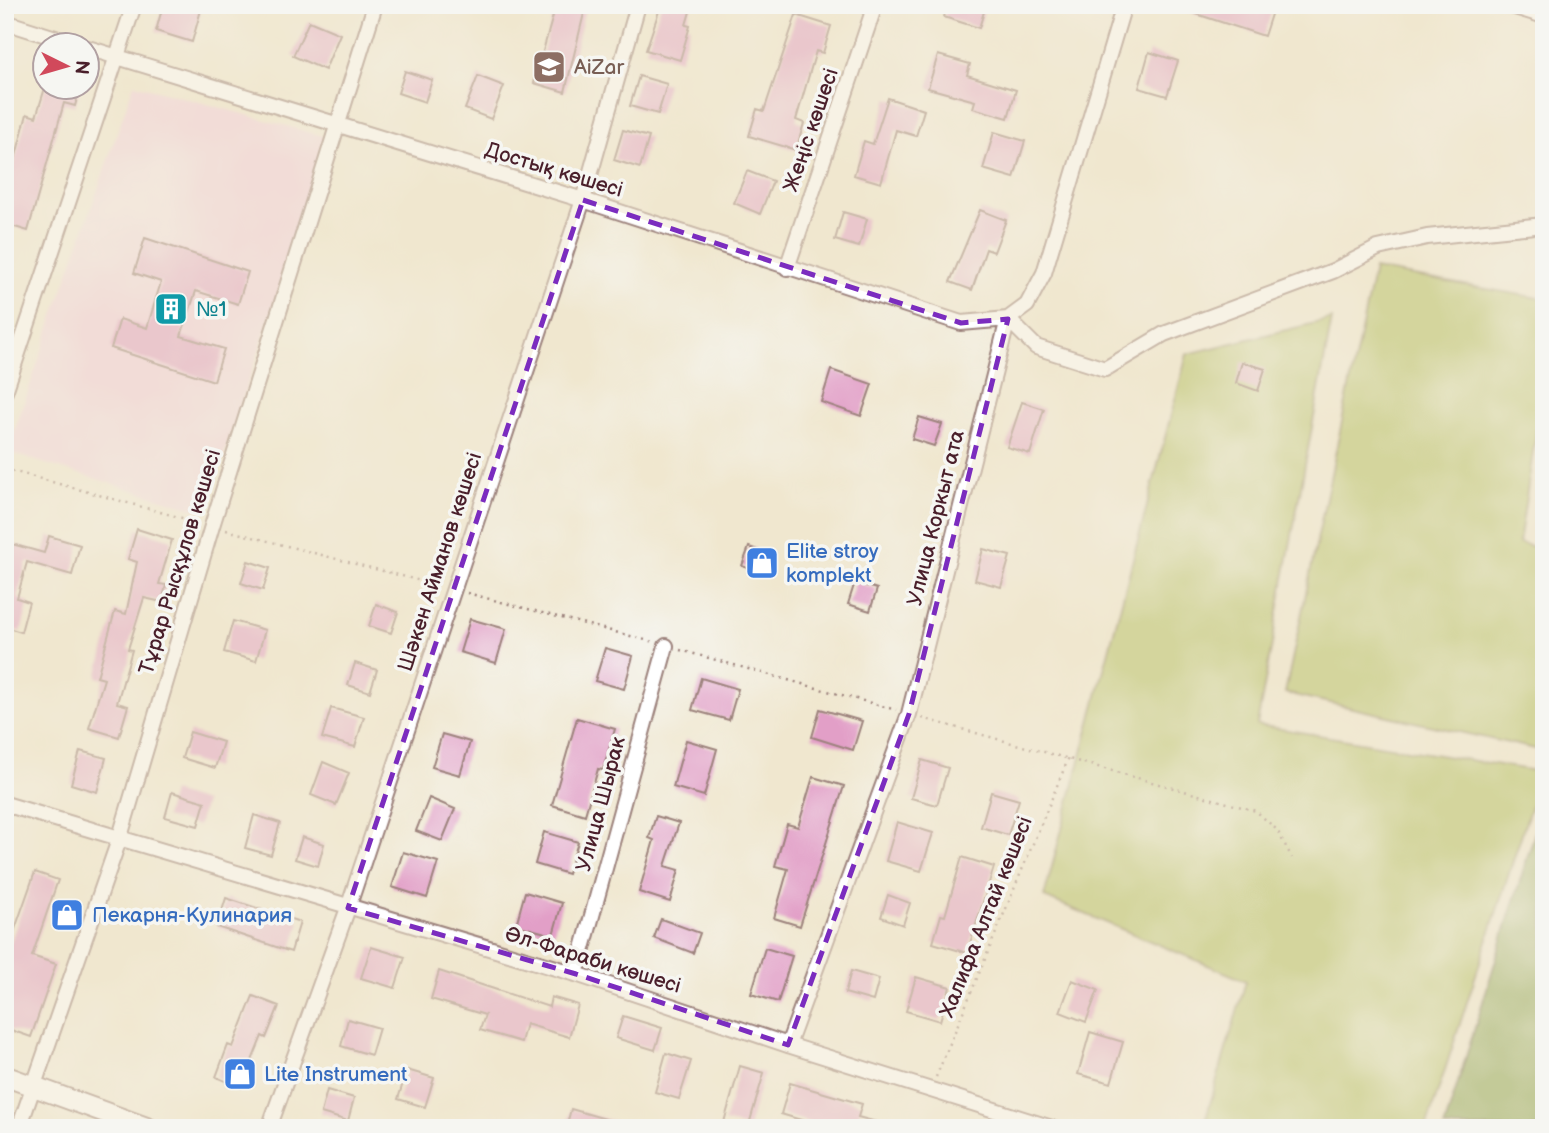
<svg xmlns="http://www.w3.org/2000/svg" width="1549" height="1133" font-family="'Balsamiq Sans',sans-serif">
<rect width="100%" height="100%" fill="#f6f6f2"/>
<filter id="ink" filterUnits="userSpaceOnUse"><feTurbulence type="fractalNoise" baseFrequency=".0143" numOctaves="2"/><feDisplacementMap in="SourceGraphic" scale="14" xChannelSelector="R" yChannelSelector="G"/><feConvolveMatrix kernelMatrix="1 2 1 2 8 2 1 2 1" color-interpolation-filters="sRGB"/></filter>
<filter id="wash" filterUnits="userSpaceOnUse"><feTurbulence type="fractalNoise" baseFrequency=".00686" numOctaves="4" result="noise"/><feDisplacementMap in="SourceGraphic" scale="28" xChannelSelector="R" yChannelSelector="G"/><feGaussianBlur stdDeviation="1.57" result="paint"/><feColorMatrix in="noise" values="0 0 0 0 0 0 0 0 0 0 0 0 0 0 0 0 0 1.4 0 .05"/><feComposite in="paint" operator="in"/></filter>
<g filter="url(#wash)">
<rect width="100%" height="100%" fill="#f0e7cf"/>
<path fill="#f3cfe0" d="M 134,84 L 330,138 L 205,512 L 7,452 Z"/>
<path fill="#b1bf61" stroke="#7e6f46" stroke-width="2" d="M 1374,269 L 1544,299 L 1544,382 L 1519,543 L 1544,549 L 1544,751 L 1285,693 Z
M 1332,319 L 1257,725 L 1542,772 L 1426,1128 L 1203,1128 L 1246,981 L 1044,897 L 1187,354 Z"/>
<path fill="#8ca657" stroke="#6b6241" stroke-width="2" d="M 1544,803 L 1544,1128 L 1444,1128 Z"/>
<g id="blocks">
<path fill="#e29fc7" d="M 163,5 L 184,5 L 201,10 L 192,42 L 156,31 Z
M 556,5 L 586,5 L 565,92 L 534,83 Z
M 661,5 L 692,5 L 686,25 L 690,26 L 680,60 L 646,50 Z
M 947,5 L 986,5 L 979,28 L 944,17 Z
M 1179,5 L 1274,5 L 1264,36 L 1178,8 Z
M 796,15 L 831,26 L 823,53 L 816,51 L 796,120 L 804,123 L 796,150 L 749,136 L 757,109 L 764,111 Z
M 309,21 L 340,34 L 325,70 L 293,56 Z
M 1149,52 L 1178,61 L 1167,96 L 1139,88 Z
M 938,55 L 970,64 L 967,75 L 1016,90 L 1008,118 L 973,108 L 975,101 L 928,88 Z
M 405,71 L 432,80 L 425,102 L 398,93 Z
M 478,76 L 504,86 L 491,119 L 465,109 Z
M 639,76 L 667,84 L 658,114 L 630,106 Z
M 45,88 L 80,88 L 75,106 L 64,103 L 28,231 L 5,224 L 5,197 L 27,114 L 36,117 Z
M 888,98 L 924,110 L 916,136 L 896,130 L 881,183 L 854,175 L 864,141 L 873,144 Z
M 623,130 L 649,137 L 640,168 L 614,160 Z
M 994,132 L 1025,141 L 1014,178 L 983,169 Z
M 747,171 L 773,181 L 760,214 L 734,203 Z
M 980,210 L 1006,220 L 994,252 L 986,249 L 972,290 L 950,282 Z
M 843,212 L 867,219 L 859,247 L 835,240 Z
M 145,238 L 248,272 L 238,304 L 196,291 L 181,336 L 224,349 L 214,381 L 111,348 L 120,319 L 147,328 L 161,282 L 134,273 Z
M 1242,362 L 1265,369 L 1258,391 L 1236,383 Z
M 831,370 L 872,384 L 861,416 L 821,402 Z
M 1022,402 L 1044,409 L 1030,454 L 1007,447 Z
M 919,417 L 942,424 L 934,446 L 912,439 Z
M 137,529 L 172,540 L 159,584 L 166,585 L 162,602 L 144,598 L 128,649 L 132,650 L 117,703 L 128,706 L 119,737 L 89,728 L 104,679 L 97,677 L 115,611 L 126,614 L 137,562 L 128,559 Z
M 49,536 L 80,545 L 72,575 L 27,562 L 17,598 L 29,602 L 21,632 L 5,627 L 5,542 L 44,553 Z
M 749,547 L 771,555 L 764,574 L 742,566 Z
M 983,549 L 1010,556 L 1001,587 L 975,580 Z
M 248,561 L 270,568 L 263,590 L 241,583 Z
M 855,582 L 877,589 L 870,611 L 848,604 Z
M 376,604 L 398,612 L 391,633 L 369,626 Z
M 470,619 L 506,629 L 496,663 L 460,652 Z
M 233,621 L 265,630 L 256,661 L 224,652 Z
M 605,648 L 633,656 L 624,689 L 595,681 Z
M 355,663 L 377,670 L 370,692 L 348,685 Z
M 701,678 L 738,689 L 729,720 L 692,710 Z
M 331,708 L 364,717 L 355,747 L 322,738 Z
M 820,709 L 862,721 L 853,750 L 812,737 Z
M 577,718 L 615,729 L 603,770 L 598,769 L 585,815 L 552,805 Z
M 190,732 L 223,742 L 215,768 L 182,758 Z
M 442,734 L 470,742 L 460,775 L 432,767 Z
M 686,740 L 717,749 L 704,796 L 673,787 Z
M 80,751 L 106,758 L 97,792 L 71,784 Z
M 922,760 L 948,768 L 937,805 L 911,798 Z
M 323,762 L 349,773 L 336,805 L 311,795 Z
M 813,777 L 844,786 L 800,926 L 774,918 L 788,869 L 775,866 L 787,824 L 798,827 Z
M 172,792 L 205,802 L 198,826 L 165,817 Z
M 991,792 L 1019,800 L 1008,835 L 981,827 Z
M 429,798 L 455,809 L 442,841 L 416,831 Z
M 254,815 L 280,823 L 271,855 L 245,848 Z
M 656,816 L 679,823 L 665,866 L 679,870 L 670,902 L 639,892 L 654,840 L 649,838 Z
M 897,822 L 933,833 L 921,871 L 886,861 Z
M 544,832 L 578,842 L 568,874 L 535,864 Z
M 302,837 L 324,844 L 318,866 L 295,859 Z
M 403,852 L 438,862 L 427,898 L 392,887 Z
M 962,857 L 994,867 L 967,953 L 933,943 L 941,915 L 945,916 Z
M 35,872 L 58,880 L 32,956 L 56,964 L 31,1037 L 5,1028 L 5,945 L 9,946 Z
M 525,892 L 562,903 L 553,935 L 516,925 Z
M 888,895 L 910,903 L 903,925 L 881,917 Z
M 226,898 L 300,922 L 291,952 L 217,927 Z
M 661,919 L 700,933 L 693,953 L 654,938 Z
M 371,947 L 405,957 L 395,988 L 361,978 Z
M 765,948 L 792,956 L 778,1002 L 751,994 Z
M 439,971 L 549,1007 L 551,997 L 578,1005 L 569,1037 L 526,1024 L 521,1042 L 480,1030 L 485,1015 L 431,999 Z
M 851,971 L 879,979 L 873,1001 L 845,993 Z
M 916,977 L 950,987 L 940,1021 L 906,1011 Z
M 1072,980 L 1098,990 L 1086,1022 L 1060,1012 Z
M 253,996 L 279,1006 L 266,1038 L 262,1036 L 241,1088 L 216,1077 L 228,1045 L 233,1047 Z
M 623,1016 L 662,1028 L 655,1050 L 616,1038 Z
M 348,1019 L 379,1028 L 371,1055 L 341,1046 Z
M 1090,1032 L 1123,1042 L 1111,1083 L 1078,1074 Z
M 666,1053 L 691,1061 L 679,1099 L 655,1092 Z
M 740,1066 L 764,1073 L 748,1128 L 724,1122 Z
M 407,1070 L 434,1078 L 425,1107 L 398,1099 Z
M 790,1083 L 862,1104 L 858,1117 L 884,1124 L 884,1128 L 828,1128 L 781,1114 Z
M 327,1090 L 354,1098 L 348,1121 L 321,1113 Z
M 571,1109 L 623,1124 L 623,1128 L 566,1128 Z"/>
</g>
</g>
<g filter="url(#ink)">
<use href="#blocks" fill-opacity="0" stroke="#9d837d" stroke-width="2"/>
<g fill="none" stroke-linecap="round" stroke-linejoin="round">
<defs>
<path id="street" d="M 1508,5 L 1544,16
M 5,22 L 81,46
M 88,48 L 583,200 L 961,323 L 1008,319 L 1036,347 L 1105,369 L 1164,334 L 1333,271 L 1378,248 L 1427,237 L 1544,225
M 787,268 L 875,5
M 5,392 L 134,5
M 5,804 L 576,974 L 788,1045 L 1052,1128
M 576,974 L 666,646
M 788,1045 L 909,714 L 1008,319 L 1027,305 L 1044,273 L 1124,5
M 19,1128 L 119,840 L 212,526 L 375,5
M 269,1128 L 348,908 L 583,200 L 638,5"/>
<path id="secondary" d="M 5,1076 L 148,1128"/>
</defs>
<use href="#street" stroke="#9d837d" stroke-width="18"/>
<use href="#secondary" stroke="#9d837d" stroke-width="23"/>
<path stroke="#9d837d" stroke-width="2.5" stroke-dasharray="2 5" stroke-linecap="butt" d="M 5,469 L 200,523
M 226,530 L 440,586
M 467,593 L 653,642
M 680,650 L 896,710
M 922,718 L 1256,811 L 1277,830 L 1292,858
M 936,1077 L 1069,757"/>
<use href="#street" stroke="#fff" stroke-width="14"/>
<use href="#secondary" stroke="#fff" stroke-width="19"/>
</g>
</g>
<path d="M0 0H1549V1133H0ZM 583,200 L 961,323 L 1008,319 L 909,714 L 788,1045 L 576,974 L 348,908 Z" fill="#f0e7cf" fill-opacity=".55" fill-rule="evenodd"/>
<path fill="none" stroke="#7b2cbf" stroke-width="5" stroke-dasharray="14 9" stroke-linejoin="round" d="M 583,200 L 961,323 L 1008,319 L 909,714 L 788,1045 L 576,974 L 348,908 Z"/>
<defs>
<symbol id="school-square" viewBox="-11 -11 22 22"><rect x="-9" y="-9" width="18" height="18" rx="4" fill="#8d6e63" stroke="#f6f6f2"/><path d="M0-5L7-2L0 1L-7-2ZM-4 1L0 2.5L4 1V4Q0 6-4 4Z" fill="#fff"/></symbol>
<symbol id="building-square" viewBox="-11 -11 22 22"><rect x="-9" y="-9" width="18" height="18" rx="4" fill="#0f9aa8" stroke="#f6f6f2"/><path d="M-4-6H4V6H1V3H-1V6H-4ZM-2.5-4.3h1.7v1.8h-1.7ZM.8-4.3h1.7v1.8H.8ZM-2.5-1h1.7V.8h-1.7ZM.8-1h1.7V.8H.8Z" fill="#fff"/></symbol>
<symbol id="shop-square" viewBox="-11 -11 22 22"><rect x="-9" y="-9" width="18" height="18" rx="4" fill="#3f7fe0" stroke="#f6f6f2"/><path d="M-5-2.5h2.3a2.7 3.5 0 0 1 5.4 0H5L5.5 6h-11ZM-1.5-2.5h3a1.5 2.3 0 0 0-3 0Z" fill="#fff"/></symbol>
</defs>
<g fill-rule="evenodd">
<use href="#school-square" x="530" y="48" width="38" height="38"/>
<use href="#building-square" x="152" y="290" width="38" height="38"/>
<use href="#shop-square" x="743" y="544" width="38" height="38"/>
<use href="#shop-square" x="48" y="896" width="38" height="38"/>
<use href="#shop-square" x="221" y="1055" width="38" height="38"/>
</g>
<g text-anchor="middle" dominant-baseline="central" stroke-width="7" stroke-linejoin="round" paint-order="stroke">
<g font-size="21" fill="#785e54" stroke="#f6f6f2" text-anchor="start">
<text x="574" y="67">AiZar</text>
</g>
<g font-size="21" fill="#4a1f2b" stroke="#f6f6f2">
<text transform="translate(811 130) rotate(-71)">Жеңіс көшесі</text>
<text transform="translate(554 170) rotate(17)">Достық көшесі</text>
<text transform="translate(936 518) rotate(-76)">Улица Коркыт ата</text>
<text transform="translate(180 562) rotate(-73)">Тұрар Рысқұлов көшесі</text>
<text transform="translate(440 562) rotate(-72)">Шәкен Айманов көшесі</text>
<text transform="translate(601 804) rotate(-75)">Улица Шырак</text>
<text transform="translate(986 917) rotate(-68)">Халифа Алтай көшесі</text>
<text transform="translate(593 960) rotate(17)">Әл-Фараби көшесі</text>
</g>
<g font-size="21" fill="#0d838f" stroke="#f6f6f2" text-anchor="start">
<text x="196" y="309">№1</text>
</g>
<g font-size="21" fill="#366cbe" stroke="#f6f6f2" text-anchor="start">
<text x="786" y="551">Elite stroy<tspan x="786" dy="24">komplekt</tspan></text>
<text x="92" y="915">Пекарня-Кулинария</text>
<text x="264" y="1074">Lite Instrument</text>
</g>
</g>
<rect width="1549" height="1133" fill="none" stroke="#f6f6f2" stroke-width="28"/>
<g transform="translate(66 66) rotate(95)"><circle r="33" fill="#f6f6f2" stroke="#b1a0a2" stroke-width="2"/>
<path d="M0-5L12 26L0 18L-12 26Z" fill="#d1495b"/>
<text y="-10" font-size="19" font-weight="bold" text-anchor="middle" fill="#4a1f2b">N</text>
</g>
</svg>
